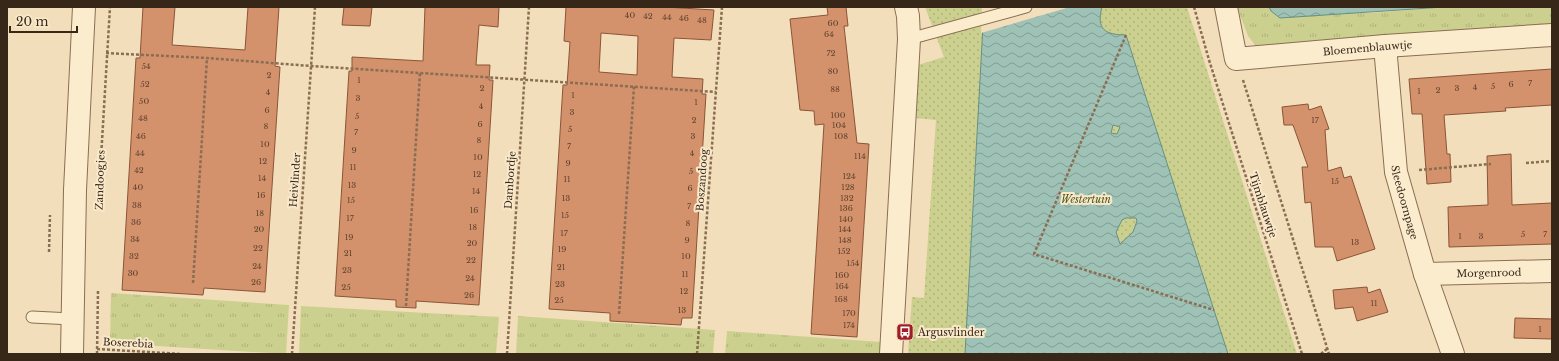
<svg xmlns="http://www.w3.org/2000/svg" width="1559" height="361" font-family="'Libre Baskerville',serif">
<defs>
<pattern id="grass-tufts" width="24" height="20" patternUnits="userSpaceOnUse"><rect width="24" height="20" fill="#ccd08e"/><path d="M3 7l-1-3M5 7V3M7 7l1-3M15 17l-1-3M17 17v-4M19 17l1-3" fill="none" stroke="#b0b37a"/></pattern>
<pattern id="park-dots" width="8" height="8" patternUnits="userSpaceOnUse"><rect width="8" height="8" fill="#ccd08e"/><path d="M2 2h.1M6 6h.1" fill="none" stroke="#b0b37a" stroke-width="1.8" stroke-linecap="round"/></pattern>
<pattern id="water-waves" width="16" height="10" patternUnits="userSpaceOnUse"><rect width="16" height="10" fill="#9fc2b6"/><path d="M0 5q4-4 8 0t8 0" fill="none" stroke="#829e93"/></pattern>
</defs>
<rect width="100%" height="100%" fill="#f2deba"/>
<path fill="url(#grass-tufts)" d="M 1237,7 L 1269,7 L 1271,11 L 1371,13 L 1444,7 L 1552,7 L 1552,28 L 1267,47 L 1255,45 L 1248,36 Z
M 111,293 L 289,305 L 286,354 L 110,343 Z
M 301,306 L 499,317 L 496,354 L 299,354 Z
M 518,316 L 715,330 L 713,354 L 516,354 Z
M 727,331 L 881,342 L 880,354 L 725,354 Z"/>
<path fill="url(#park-dots)" d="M 925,7 L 1187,7 L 1297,354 L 908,354 L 912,297 L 924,298 L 936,120 L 915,118 L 918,65 L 944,57 Z"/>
<path fill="url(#water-waves)" stroke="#669083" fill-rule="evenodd" d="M 984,7 L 1102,7 C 1096,29 1105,35 1126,35 L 1228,354 L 965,354 ZM 1113,125 L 1120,127 L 1117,134 L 1111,133 ZM 1126,218 L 1136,218 L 1137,221 L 1133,232 L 1120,244 L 1116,232 L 1122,220 Z
M 1269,7 L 1444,7 L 1280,18 L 1271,11 Z"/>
<path fill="#f2deba" d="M 982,7 L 1070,7 L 981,33 Z"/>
<path fill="#d4926c" stroke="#8b5437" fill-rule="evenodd" d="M 143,7 L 175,7 L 172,45 L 245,50 L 248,7 L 279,7 L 275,66 L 280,67 L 265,292 L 204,288 L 203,295 L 122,290 L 136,58 L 140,58 Z
M 344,7 L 372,7 L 370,26 L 342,25 Z
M 425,7 L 499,7 L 498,27 L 479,25 L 476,65 L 490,65 L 489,80 L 493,80 L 479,305 L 416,301 L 416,308 L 396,307 L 396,300 L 335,296 L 349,71 L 352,71 L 352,57 L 423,61 Z
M 566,7 L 665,7 L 714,10 L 711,40 L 674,38 L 672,77 L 703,79 L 702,94 L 706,94 L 692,318 L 682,318 L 681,325 L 610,321 L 610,313 L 549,309 L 563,85 L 567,85 L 570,42 L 564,41 ZM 601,33 L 638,36 L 637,75 L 599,72 Z
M 827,7 L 846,7 L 848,26 L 844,26 L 857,143 L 869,144 L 857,337 L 811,334 L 824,124 L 815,125 L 814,111 L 800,110 L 790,19 L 828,15 Z
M 1552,69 L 1552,105 L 1505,108 L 1506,111 L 1444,115 L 1447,154 L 1450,154 L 1451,182 L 1427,184 L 1422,114 L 1412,114 L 1409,79 Z
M 1308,104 L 1309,110 L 1321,106 L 1329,129 L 1325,130 L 1328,171 L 1341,167 L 1344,178 L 1351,176 L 1375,249 L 1337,261 L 1333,247 L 1315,247 L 1311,202 L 1305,203 L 1302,167 L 1308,167 L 1293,125 L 1284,125 L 1282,107 Z
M 1511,154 L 1512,205 L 1552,203 L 1552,244 L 1449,247 L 1448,207 L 1488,205 L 1487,156 Z
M 1367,287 L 1368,293 L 1380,289 L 1388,312 L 1357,321 L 1353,307 L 1335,309 L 1333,290 Z
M 1515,318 L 1552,319 L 1552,339 L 1514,338 Z"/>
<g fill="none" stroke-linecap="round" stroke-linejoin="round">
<defs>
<path id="lane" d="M 909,39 L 1026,7
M 32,317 L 72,319"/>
<g id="street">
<path id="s1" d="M 1226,7 L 1236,59 L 1385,46 L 1552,35"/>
<path id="s2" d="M 1385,46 L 1396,172 L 1425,274 L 1453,354"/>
<path id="s3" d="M 1425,274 L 1552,271"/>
<path d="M 72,354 L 75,190 L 84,7"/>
<path d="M 891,354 L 909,39 L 908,16 L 906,7"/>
</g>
</defs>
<use href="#lane" stroke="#8a6e53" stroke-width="13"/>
<use href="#street" stroke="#8a6e53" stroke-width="24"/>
<path stroke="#8a6e53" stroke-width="2.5" stroke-dasharray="3 2" stroke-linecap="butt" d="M 1194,7 L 1209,60 L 1302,354
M 1126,35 L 1034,254 L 1214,310
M 106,53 L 207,58 L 311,66 L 716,92
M 1243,80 L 1329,354
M 101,158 L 110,7
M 1526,163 L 1552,161
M 1419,170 L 1491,164
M 49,252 L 50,215
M 193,283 L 207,58
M 406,306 L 420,73
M 619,314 L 634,86
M 97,349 L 182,354
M 97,354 L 98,291
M 292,354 L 315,7
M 507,354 L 529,7
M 697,354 L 722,7
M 1321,354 L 1328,348"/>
<use href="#lane" stroke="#fcecce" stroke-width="11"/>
<use href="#street" stroke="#fcecce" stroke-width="22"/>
</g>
<defs>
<symbol id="bus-square" viewBox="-11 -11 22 22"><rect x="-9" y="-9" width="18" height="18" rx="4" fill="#9f1d24" stroke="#f9e9ca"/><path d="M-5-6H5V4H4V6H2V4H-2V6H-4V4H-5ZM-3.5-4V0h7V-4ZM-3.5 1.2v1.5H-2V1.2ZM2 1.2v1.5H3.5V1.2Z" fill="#fff"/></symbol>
</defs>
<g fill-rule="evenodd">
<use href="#bus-square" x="895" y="322" width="20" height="20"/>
</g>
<g text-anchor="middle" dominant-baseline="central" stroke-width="4" stroke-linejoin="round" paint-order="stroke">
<g font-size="8" fill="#5e422e">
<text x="630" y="15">40</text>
<text x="648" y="16">42</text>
<text x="667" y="17">44</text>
<text x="684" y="18">46</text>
<text x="702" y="20">48</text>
<text x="833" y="23">60</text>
<text x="829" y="34">64</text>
<text x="831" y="53">72</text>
<text x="146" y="66">54</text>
<text x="833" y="71">80</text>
<text x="269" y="75">2</text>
<text x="359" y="80">1</text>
<text x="1530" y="83">7</text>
<text x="145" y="84">52</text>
<text x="1511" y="84">6</text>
<text x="1493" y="86">5</text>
<text x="1475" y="87">4</text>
<text x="482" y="88">2</text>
<text x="1457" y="88">3</text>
<text x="835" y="89">88</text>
<text x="1438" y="90">2</text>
<text x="1419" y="91">1</text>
<text x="268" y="92">4</text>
<text x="573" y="95">1</text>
<text x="358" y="98">3</text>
<text x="144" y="101">50</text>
<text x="696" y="102">1</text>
<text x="481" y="106">4</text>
<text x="267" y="110">6</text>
<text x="572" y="112">3</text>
<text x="838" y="115">100</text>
<text x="357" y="116">5</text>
<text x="143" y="118">48</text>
<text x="694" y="120">2</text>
<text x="1315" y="120">17</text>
<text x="480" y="124">6</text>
<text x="839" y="125">104</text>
<text x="266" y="126">8</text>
<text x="570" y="129">5</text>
<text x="356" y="132">7</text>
<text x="141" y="136">46</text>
<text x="693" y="136">3</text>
<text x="841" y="136">108</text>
<text x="479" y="140">8</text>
<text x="265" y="144">10</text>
<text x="569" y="146">7</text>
<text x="354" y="150">9</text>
<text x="140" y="153">44</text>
<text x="692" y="153">4</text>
<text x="860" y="156">114</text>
<text x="478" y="157">10</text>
<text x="263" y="161">12</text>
<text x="568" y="163">9</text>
<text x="353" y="167">11</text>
<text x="139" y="170">42</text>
<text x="691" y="171">5</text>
<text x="477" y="174">12</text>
<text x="849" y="176">124</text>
<text x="262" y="178">14</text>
<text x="567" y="179">11</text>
<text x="1335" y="181">15</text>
<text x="352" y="185">13</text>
<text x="138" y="187">40</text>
<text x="848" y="187">128</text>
<text x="690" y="188">6</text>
<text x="476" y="191">14</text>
<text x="261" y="195">16</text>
<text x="566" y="198">13</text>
<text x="847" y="198">132</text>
<text x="351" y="200">15</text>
<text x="137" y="205">38</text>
<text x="689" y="206">7</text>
<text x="846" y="208">136</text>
<text x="474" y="210">16</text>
<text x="260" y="213">18</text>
<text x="565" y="215">15</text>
<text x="350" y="218">17</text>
<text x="846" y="219">140</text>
<text x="136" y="222">36</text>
<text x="688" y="223">8</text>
<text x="473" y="227">18</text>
<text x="259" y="229">20</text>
<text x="845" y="229">144</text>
<text x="564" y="233">17</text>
<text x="1523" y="234">5</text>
<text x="1545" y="234">7</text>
<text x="1460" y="236">1</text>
<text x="1481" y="236">3</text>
<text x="349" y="237">19</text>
<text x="135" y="239">34</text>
<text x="687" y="240">9</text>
<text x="845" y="240">148</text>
<text x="1355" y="242">13</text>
<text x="472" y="243">20</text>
<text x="258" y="248">22</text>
<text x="562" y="249">19</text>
<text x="844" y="251">152</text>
<text x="348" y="253">21</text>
<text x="134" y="256">32</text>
<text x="686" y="256">10</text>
<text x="471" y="260">22</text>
<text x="853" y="263">154</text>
<text x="257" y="266">24</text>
<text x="561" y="267">21</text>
<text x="347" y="270">23</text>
<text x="133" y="273">30</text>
<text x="685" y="274">11</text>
<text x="842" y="275">160</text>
<text x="470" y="278">24</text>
<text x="256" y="282">26</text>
<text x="560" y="284">23</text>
<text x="842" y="286">164</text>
<text x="346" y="287">25</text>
<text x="684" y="291">12</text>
<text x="469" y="295">26</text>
<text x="841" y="299">168</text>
<text x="559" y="300">25</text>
<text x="1374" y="303">11</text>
<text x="682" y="310">13</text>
<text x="849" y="313">170</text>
<text x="849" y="325">174</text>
<text x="1540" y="329">1</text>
</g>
<g font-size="10" fill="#372719" stroke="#f9e9ca">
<text stroke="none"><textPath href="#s1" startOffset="185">Bloemenblauwtje</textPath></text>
<text transform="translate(100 180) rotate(-88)">Zandoogjes</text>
<text transform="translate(295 180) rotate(-86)">Heivlinder</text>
<text transform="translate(510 180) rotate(-86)">Dambordje</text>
<text transform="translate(702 180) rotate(-86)">Boszandoog</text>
<text stroke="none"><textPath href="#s2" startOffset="158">Sleedoornpage</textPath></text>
<text transform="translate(1263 205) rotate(72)">Tijmblauwtje</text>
<text stroke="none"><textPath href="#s3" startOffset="64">Morgenrood</textPath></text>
<text transform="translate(128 343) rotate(3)">Boserebia</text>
</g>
<g font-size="10" font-style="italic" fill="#4b561e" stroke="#f9e9ca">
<text x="1086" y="199">Westertuin</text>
</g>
<g font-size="10" fill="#372719" stroke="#f9e9ca" text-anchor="start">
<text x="918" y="332">Argusvlinder</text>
</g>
</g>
<rect width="1559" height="361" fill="none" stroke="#372719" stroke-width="16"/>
<path d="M10 26v6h67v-6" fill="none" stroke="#372719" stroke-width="2"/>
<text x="16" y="26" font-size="12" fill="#372719" stroke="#f9e9ca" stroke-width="3" paint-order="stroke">20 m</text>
</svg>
